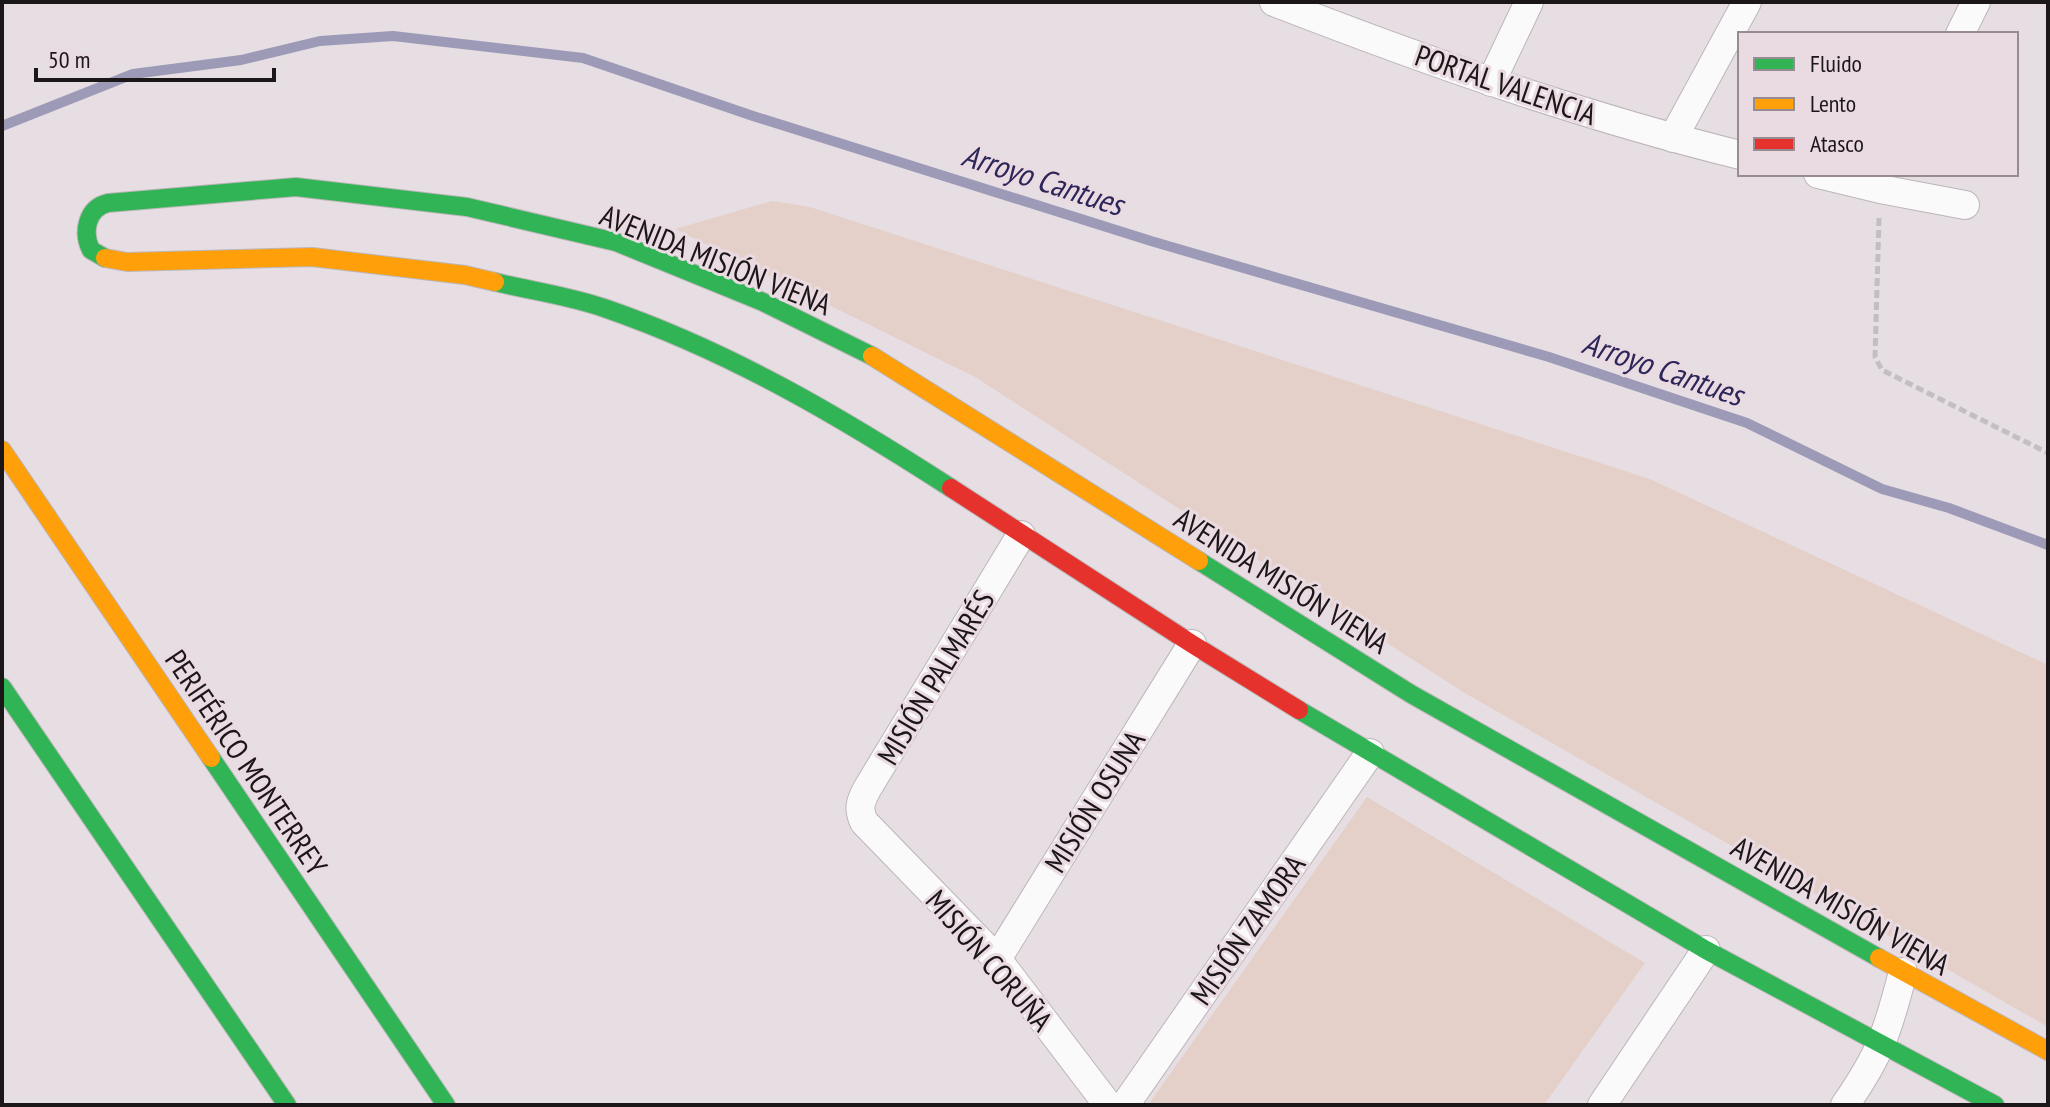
<svg xmlns="http://www.w3.org/2000/svg" width="2050" height="1107" font-family="'PT Sans Narrow',sans-serif">
<rect width="100%" height="100%" fill="#e6dee2"/>
<path fill="#e4d0c9" d="M 772,201 L 810,207 L 1650,479 L 2048,665 L 2048,1027 L 1463,692 L 975,377 L 675,229 Z
M 1367,797 L 1645,963 L 1544,1105 L 1148,1105 Z"/>
<g fill="none" stroke-linecap="round" stroke-linejoin="round">
<path stroke="#9d9ab7" stroke-width="10" d="M 2,126 L 133,74 L 241,60 L 320,41 L 393,36 L 583,58 L 753,116 L 1151,241 L 1549,357 L 1747,423 L 1882,489 L 1949,508 L 2048,545"/>
<defs>
<path id="street" d="M 1274,2 C 1426,61 1582,116 1740,155
M 1960,34 L 1976,2
M 1491,82 L 1529,2
M 1673,138 L 1747,2
M 1818,174 L 1880,189 L 1965,205
M 1021,535 L 867,789 C 860,802 858,809 864,822 L 997,959 L 1108,1105
M 997,959 L 1192,644
M 1125,1105 L 1370,753
M 1602,1105 L 1706,950
M 1845,1105 C 1880,1055 1888,1031 1903,972"/>
<path id="fast" d="M 105,258 L 91,250 C 82,232 87,208 108,203 L 296,187 L 467,207 L 616,242 L 763,302 L 872,356
M 495,282 C 532,291 571,296 607,309 C 731,352 841,417 951,488
M 1199,561 L 1411,694 L 1879,958
M 2,687 L 287,1105
M 1299,710 L 1706,950 L 1995,1105
M 211,758 L 446,1105"/>
<path id="slow" d="M 105,258 L 127,262 L 312,257 L 465,275 L 495,282
M 872,356 L 1199,561
M 2,450 L 211,758
M 1879,958 L 2048,1051"/>
<path id="jam" d="M 951,488 L 1192,644 L 1299,710"/>
</defs>
<use href="#street" stroke="#bcb6b9" stroke-width="30"/>
<use href="#fast" stroke="#bcb6b9" stroke-width="20"/>
<use href="#slow" stroke="#bcb6b9" stroke-width="20"/>
<use href="#jam" stroke="#bcb6b9" stroke-width="20"/>
<path stroke="#c3bfc1" stroke-width="5" stroke-dasharray="8 4" stroke-linecap="butt" d="M 1879,218 L 1875,357 L 1882,370 L 2048,453"/>
<use href="#street" stroke="#fbfafb" stroke-width="28"/>
<use href="#fast" stroke="#30b455" stroke-width="18"/>
<use href="#slow" stroke="#ff9f0a" stroke-width="18"/>
<use href="#jam" stroke="#e5322d" stroke-width="18"/>
</g>
<g text-anchor="middle" dominant-baseline="central" stroke-width="6" stroke-linejoin="round" paint-order="stroke">
<g font-size="30" fill="#1b1618" stroke="#eadbe2">
<text transform="translate(1506 84) rotate(19)">PORTAL VALENCIA</text>
<text transform="translate(716 259) rotate(22)">AVENIDA MISIÓN VIENA</text>
<text transform="translate(1282 580) rotate(32)">AVENIDA MISIÓN VIENA</text>
<text transform="translate(935 677) rotate(-59)">MISIÓN PALMARÉS</text>
<text transform="translate(247 762) rotate(56)">PERIFÉRICO MONTERREY</text>
<text transform="translate(1094 801) rotate(-58)">MISIÓN OSUNA</text>
<text transform="translate(1841 905) rotate(30)">AVENIDA MISIÓN VIENA</text>
<text transform="translate(1247 929) rotate(-55)">MISIÓN ZAMORA</text>
<text transform="translate(990 960) rotate(49)">MISIÓN CORUÑA</text>
</g>
<g font-size="32" font-style="italic" fill="#2c2659" stroke="#eadbe2">
<text transform="translate(1043 179) rotate(18)">Arroyo Cantues</text>
<text transform="translate(1663 368) rotate(19)">Arroyo Cantues</text>
</g>
</g>
<rect width="2050" height="1107" fill="none" stroke="#1b1618" stroke-width="8"/>
<rect x="1738" y="32" width="280" height="144" fill="#eadbe2" stroke="#978c91" stroke-width="2"/>
<rect x="1754" y="58" width="40" height="12" fill="#30b455" stroke="#978c91" stroke-width="2"/>
<text x="1810" y="72" font-size="24" fill="#1b1618">Fluido</text>
<rect x="1754" y="98" width="40" height="12" fill="#ff9f0a" stroke="#978c91" stroke-width="2"/>
<text x="1810" y="112" font-size="24" fill="#1b1618">Lento</text>
<rect x="1754" y="138" width="40" height="12" fill="#e5322d" stroke="#978c91" stroke-width="2"/>
<text x="1810" y="152" font-size="24" fill="#1b1618">Atasco</text>
<path d="M36 68v12h238v-12" fill="none" stroke="#1b1618" stroke-width="4"/>
<text x="48" y="68" font-size="24" fill="#1b1618" stroke="#eadbe2" stroke-width="6" paint-order="stroke">50 m</text>
</svg>
